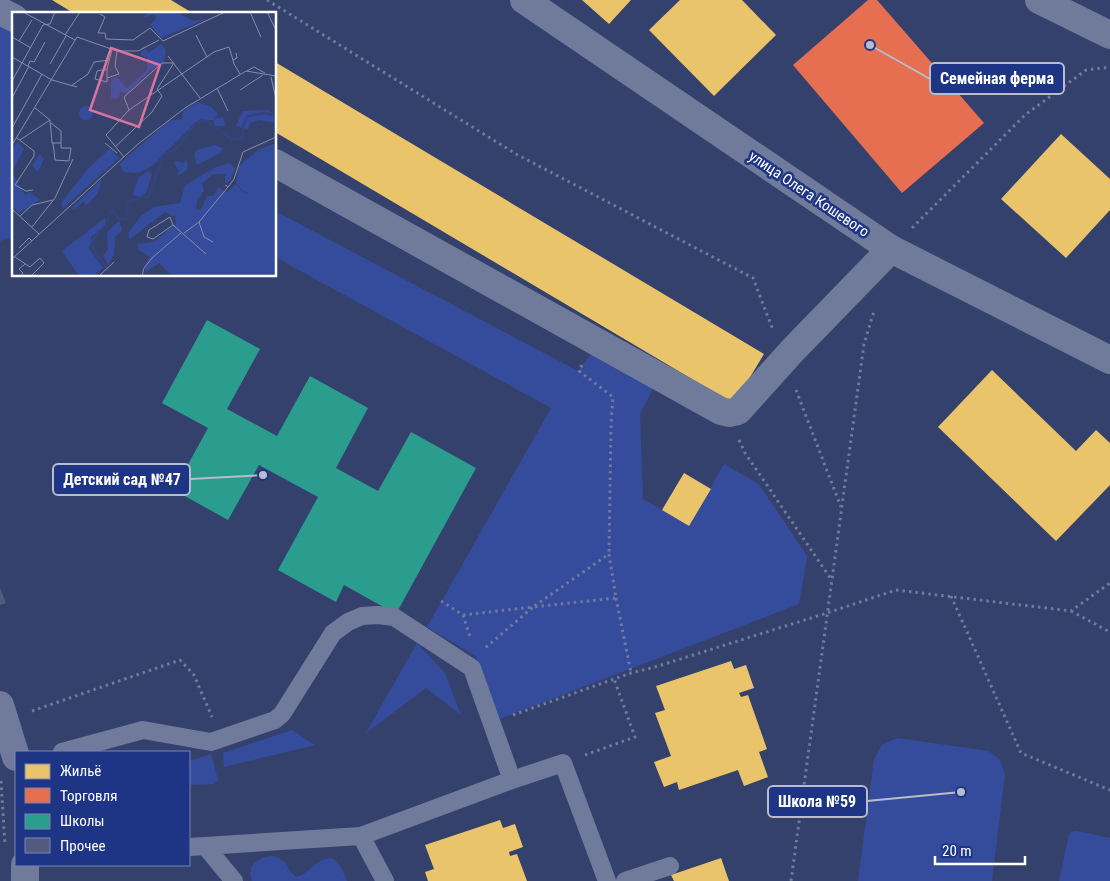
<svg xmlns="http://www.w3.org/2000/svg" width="1110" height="881" font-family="'Roboto Condensed',sans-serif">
<rect width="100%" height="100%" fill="#35416d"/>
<path fill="#354c9c" d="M 0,21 L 14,29 L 14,237 L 0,241 Z
M 275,211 L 578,371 L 596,347 L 656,383 L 640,414 L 643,499 L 689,526 L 724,464 L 759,484 L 807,556 L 799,604 L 497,720 L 476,656 L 427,627 L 551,408 L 275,257 Z
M 417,643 L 445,673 L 461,715 L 426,688 L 366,733 Z
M 292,730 L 315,745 L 224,767 L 223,753 Z
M 897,738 L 989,751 L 1000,760 L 1005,774 L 992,881 L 858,881 L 874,759 L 882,745 Z
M 211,754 L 218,780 L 214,784 L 189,785 L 189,761 Z
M 1076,831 L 1110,838 L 1110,881 L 1059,881 L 1069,835 L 1071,832 Z
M 272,856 C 289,860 285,868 296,877 C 302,876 306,872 310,869 C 332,850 337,857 347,881 L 252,881 C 245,866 259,857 272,856 Z"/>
<path fill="#e9c46a" d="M 52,0 L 171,0 L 194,14 L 75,14 Z
M 582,0 L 631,0 L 609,24 Z
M 680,0 L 742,0 L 776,35 L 714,96 L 649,30 Z
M 275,62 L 764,354 L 734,404 L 275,132 Z
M 1061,134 L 1110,179 L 1110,210 L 1066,258 L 1001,199 Z
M 992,370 L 1076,451 L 1096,430 L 1110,443 L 1110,485 L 1056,541 L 938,427 Z
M 684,473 L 711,489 L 689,526 L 662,510 Z
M 731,661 L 734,669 L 746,665 L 754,688 L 739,693 L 741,697 L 748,695 L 767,749 L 759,752 L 768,777 L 744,786 L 738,770 L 679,790 L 677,782 L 664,787 L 654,762 L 671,756 L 655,713 L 665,710 L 656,686 Z
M 500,820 L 503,828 L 515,824 L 523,847 L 509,852 L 510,856 L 517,854 L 527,881 L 428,881 L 425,872 L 434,869 L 425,845 Z
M 721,858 L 729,881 L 674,881 L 671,875 Z"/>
<path fill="#e76f51" d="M 868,0 L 877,0 L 984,123 L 902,193 L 793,65 Z"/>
<path fill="#2a9d8f" d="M 207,320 L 260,349 L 227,409 L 277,436 L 310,376 L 368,408 L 336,468 L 378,491 L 411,432 L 476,468 L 396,614 L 344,585 L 336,602 L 278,570 L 318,497 L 259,465 L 228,520 L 174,490 L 208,428 L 162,403 Z"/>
<path fill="#515b7e" d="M 0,588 L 6,603 L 0,605 Z"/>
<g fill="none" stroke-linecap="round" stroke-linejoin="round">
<path stroke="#707a9b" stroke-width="3" stroke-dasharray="2.5 4" stroke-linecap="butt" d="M 267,0 L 516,154 L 753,278 L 773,330
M 912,228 L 1025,115 L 1086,70 L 1110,67
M 582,365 L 579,371 L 613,397 L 611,424 L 609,554
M 796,390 L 841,507
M 739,440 L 745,453 L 831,579
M 609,554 L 616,598 L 533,607 Z
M 951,596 L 1021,753 L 1110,790
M 616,598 L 631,673
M 441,601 L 463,615 L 470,637
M 1071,611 L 1110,632
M 463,615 L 533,607 L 484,649
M 32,711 L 180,660 L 194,675 L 212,717
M 513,715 L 631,673 L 655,667 L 827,613 L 896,590 L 1071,611 L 1110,583
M 585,755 L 635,737 L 614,679
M 1,781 L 5,845
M 791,881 L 864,344 L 874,311"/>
<path stroke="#707a9b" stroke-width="18" d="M 62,752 L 143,730 L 211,742 L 275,720 L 282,714 L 333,633 L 348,622 L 362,616 L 378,615 L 394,617 L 472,668 L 512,780
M 361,836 L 512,780 L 563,763 L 607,881
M 205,846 L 234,881
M 189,847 L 361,836 L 385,881
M 625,881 L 670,866"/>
<path stroke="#707a9b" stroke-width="28" d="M 524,0 L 891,249 L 1110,360
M 1039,0 L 1110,35
M 0,11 L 14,18
M 275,163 L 721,411 L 729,413 L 738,411 L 792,351 L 891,249
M 0,705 L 16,757
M 25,865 L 25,881"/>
</g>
<g text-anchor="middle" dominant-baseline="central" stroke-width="5" stroke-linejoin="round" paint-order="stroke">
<g font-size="15" fill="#fff" stroke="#1e3484">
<text transform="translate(809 194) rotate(34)">улица Олега Кошевого</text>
</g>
</g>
<g transform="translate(12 12)">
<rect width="264" height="264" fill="#35416d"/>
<path d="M 134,0 L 170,0 L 169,3 L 182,9 L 194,7 L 149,26 L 138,13 L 144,6 L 142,2 L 132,6 ZM 149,32 L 154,38 L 152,50 L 137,59 L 115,82 L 108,79 L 107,86 L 99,86 L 99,67 L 105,65 L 115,76 L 135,58 L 135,45 L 129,44 L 129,39 L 134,37 L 136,41 ZM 185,90 L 199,95 L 206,102 L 202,107 L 211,105 L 213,114 L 203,114 L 201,108 L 186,108 L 140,154 L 126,161 L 112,160 L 107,152 L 157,109 L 170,107 L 171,99 ZM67 101a7 7 0 1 1 14 0a7 7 0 1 1-14 0ZM 256,98 L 264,104 L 264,111 L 247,108 L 238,111 L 236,117 L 224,114 L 231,99 ZM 6,130 L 12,137 L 0,160 L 0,136 ZM 264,131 L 264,264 L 160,264 L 147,251 L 134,260 L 133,253 L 138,245 L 127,238 L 125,232 L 142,230 L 164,211 L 163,205 L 153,200 L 118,227 L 116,221 L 128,205 L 142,195 L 168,191 L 173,173 L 202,156 L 217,151 L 223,156 L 218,169 L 213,171 L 213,162 L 201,162 L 190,172 L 192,179 L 185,188 L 184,197 L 189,198 L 195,184 L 201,184 L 207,175 L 214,181 L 224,172 L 230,180 L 238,181 L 231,179 L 224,171 L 227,154 L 246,138 ZM 202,133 L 211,136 L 208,141 L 185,153 L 182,142 L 185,138 ZM 98,136 L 107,146 L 51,196 L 49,191 L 75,158 ZM 28,142 L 32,147 L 26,160 L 20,154 ZM 175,146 L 176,157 L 165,165 L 167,159 L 162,151 L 164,149 L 172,151 ZM 136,159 L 140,163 L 134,180 L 129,185 L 120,183 L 127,165 ZM 0,161 L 13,183 L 18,180 L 28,188 L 7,201 L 0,194 ZM 90,167 L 85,182 L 76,192 L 73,193 L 72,189 L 63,197 L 60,196 ZM 93,206 L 94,213 L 76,235 L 91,256 L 81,264 L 67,264 L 50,239 ZM 107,209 L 110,218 L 103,225 L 102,243 L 96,252 L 91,244 L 96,237 L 95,220 Z" fill="#354c9c"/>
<path fill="none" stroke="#33437d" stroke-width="2.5" d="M 101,264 L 83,241 L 80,226 L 94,214 L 98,200 L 102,200 L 107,207 L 114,207 L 116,190 L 137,184 L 151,143 L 164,137 L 184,111 L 190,108 L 196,110 L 220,128 L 231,125 L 231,114 L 236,104 L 253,101 L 264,104"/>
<path fill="none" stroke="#868da7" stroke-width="1" d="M 11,0 L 63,28M 238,0 L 249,25M 255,0 L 264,18M 88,2 L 93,5 L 86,21 L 93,21 L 94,27 L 121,28 L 138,16 L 151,29 L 213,0M 53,23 L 68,0M 184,23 L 195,45M 0,25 L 19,36M 7,29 L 20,8M 224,41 L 225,46 L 221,48 L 222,52 L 228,62M 156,44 L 188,86M 0,45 L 40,68 L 65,75M 38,52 L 54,24M 16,54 L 18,49 L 22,50 L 33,30M 95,57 L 95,70 L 83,67 L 85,59 L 95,57 L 100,38M 235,59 L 242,55 L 253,61M 259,65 L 264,87M 95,66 L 107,62 L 103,54 L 105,39M 0,69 L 31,13 L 38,12 L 43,0M 59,74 L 76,62 L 82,50 L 97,48M 205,76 L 216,99M 228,78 L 251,63M 0,86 L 17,54M 23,96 L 38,108 L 40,131 L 49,131M 39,111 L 49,119 L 49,136 L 59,136 L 57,149 L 43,148 L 41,131M 0,116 L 30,62M 5,126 L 22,139 L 22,144 L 3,173 L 14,179 L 21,178M 8,128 L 38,108M 93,131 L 105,141M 0,133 L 65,25 L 105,39 L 126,39 L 147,28M 103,135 L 140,100 L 150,84 L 145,77 L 162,51 L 150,51 L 112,85 L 117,98M 112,145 L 94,123 L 117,98 L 202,40 L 217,35 L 221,48M 213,173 L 216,175 L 222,167 L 231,140 L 264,125M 0,197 L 27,222M 8,204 L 20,193 L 41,188M 187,210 L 192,225 L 201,230M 161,213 L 141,227 L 135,225 L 137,218 L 158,205 L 161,213 L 194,242M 20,215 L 43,186 L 61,147M 172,221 L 187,210 L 216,175M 7,236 L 17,226 L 20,229M 3,245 L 18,255 L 28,246 L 32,251 L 19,264M 0,247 L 126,132 L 173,96 L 234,59 L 264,64M 8,264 L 11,261 L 7,257 L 13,252M 87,264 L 102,250M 130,264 L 132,256 L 140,246 L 170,220"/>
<path fill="#da749d" fill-opacity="0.15" stroke="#da749d" stroke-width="2.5" d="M 99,36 L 148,53 L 127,115 L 78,98 Z"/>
<rect width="264" height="264" fill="none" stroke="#fff" stroke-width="2.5"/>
</g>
<path fill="none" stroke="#b8bccc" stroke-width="2" d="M870 45L930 79M263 475L190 479M961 792L867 801"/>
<g fill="#b8bccc" stroke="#1e3484" stroke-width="2">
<circle cx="870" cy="45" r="5"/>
<circle cx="263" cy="475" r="5"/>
<circle cx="961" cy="792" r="5"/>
</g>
<g fill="#1e3484" stroke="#b8bccc" stroke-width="2">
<rect x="930" y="63" width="134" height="31" rx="5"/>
<rect x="53" y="464" width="137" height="31" rx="5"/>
<rect x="768" y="786" width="99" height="31" rx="5"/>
</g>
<g font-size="16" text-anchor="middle" font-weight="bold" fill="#fff">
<text x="997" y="84">Семейная ферма</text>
<text x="122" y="485">Детский сад №47</text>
<text x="817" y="807">Школа №59</text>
</g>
<rect x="15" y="751" width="175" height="115" fill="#1e3484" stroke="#7885b5"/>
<rect x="25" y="764" width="25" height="15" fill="#e9c46a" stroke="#7885b5"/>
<text x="60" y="776" font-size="15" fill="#ffffff">Жильё</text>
<rect x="25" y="788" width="25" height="15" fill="#e76f51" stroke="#7885b5"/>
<text x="60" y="801" font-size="15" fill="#ffffff">Торговля</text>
<rect x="25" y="814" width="25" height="15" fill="#2a9d8f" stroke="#7885b5"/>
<text x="60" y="826" font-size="15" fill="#ffffff">Школы</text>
<rect x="25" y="838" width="25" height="15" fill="#515b7e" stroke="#7885b5"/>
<text x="60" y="851" font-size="15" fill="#ffffff">Прочее</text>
<path d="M935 856v8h90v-8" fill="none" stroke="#ffffff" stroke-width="2.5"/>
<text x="942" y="856" font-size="15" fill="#ffffff" stroke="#1e3484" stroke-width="4" paint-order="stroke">20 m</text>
</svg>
